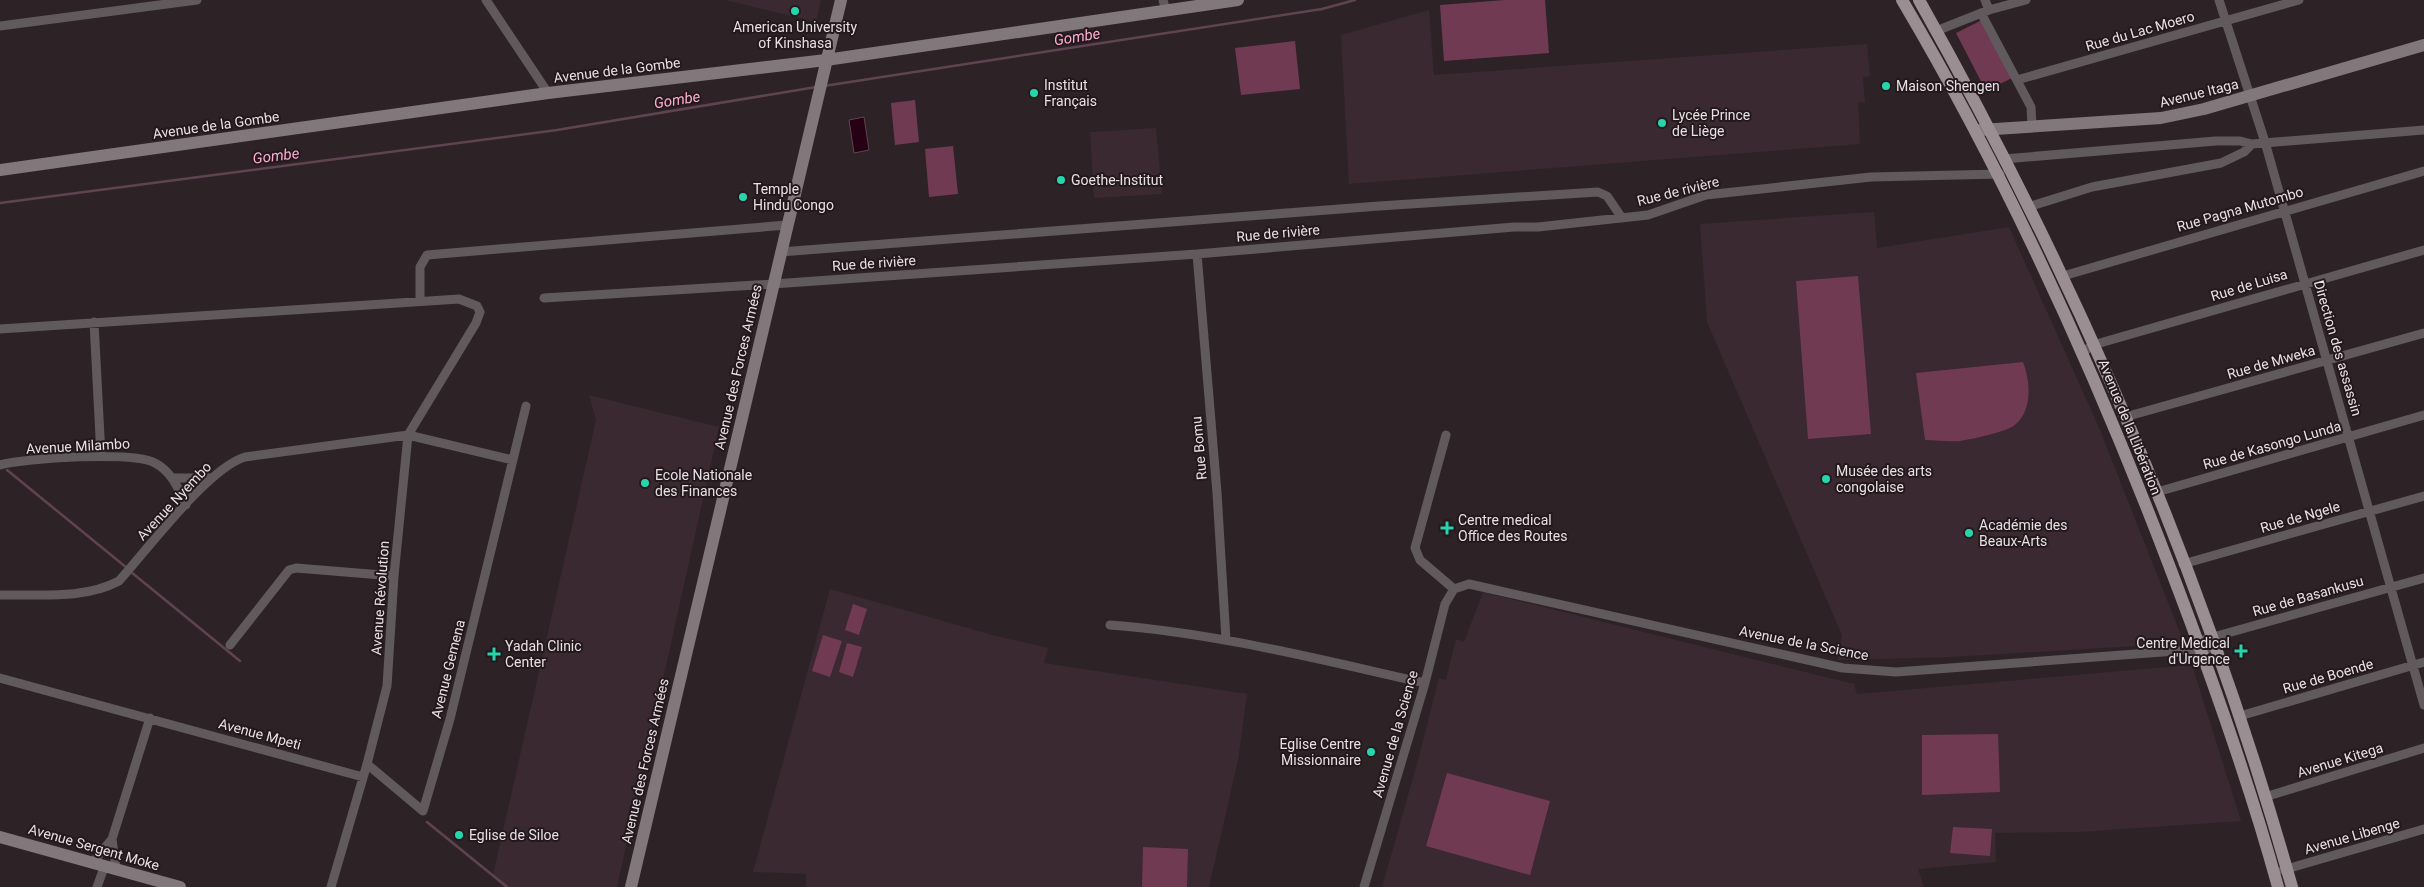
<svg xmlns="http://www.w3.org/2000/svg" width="2424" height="887" font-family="Roboto,sans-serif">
<rect width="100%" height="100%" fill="#2d2327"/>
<path fill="#3a2930" d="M 725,0 L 821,0 L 816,22 Z
M 1429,10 L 1434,75 L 1867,44 L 1870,76 L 1863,77 L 1865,102 L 1858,103 L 1860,144 L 1349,184 L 1341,35 Z
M 1156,128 L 1162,194 L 1094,198 L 1090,132 Z
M 1874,212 L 1877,248 L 2009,227 L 2100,430 L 2184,643 L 1951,657 L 1838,660 L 1842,635 L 1707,322 L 1700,224 Z
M 589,395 L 719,427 L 617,887 L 507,887 L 493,875 L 596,420 Z
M 830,589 L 996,636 L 1048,648 L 1044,663 L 1247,694 L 1238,760 L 1209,887 L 806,887 L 806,874 L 753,872 Z
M 1483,592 L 1854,684 L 1857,694 L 2192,665 L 2241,821 L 2079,832 L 1995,833 L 1996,862 L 1918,869 L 1924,887 L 1382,887 L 1419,757 L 1439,678 L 1446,680 L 1456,639 L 1464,642 Z"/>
<path fill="#703a53" d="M 1505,0 L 1545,0 L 1549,53 L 1444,61 L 1440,5 Z
M 1982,20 L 2012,78 L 1986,91 L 1956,33 Z
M 1295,41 L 1300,89 L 1241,95 L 1235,48 Z
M 915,100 L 919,142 L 895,145 L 891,103 Z
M 953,146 L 958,194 L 929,197 L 925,149 Z
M 1858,276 L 1871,434 L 1808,439 L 1796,281 Z
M 2023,362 C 2030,380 2033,409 2016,424 C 2008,432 1972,439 1960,441 C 1949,442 1936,440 1925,440 L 1916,373 Z
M 853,604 L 867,609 L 859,635 L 845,630 Z
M 823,635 L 842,641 L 830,677 L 812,671 Z
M 847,643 L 862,647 L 853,677 L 839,672 Z
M 1998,734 L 2000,792 L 1922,795 L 1922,735 Z
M 1447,773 L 1550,801 L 1530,875 L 1426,846 Z
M 1953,827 L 1992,829 L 1990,856 L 1950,853 Z
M 1143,847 L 1188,849 L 1187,887 L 1142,887 Z"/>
<path fill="#260013" stroke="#604351" d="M 864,117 L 869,150 L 854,153 L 849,120 Z"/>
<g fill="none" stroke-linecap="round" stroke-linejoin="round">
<path stroke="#604351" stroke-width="2.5" d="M 824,86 L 1322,9 L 1355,0
M 0,203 L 557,130 L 816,87
M 7,470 L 127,568
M 131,572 L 240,661
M 427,822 L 507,887"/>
<path stroke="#605a5d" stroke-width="9" d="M 486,0 L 548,93
M 1163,0 L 1166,11
M 1985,0 L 1989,10
M 2219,0 L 2265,142 L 2424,705
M 1981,13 L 2031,107 L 2032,126
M 0,26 L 197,0
M 1936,31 L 1989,10 L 2026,0
M 2017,80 L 2299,0
M 2004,159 L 2216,141 L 2240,141 L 2252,144 L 2424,130
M 2028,207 L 2092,187 L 2221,163 L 2244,152 L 2252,144
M 780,252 L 1379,206 L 1598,192 L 1607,196 L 1622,218
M 1197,254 L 1217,493 L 1226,639
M 2063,276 L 2424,171
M 544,298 L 773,284 L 1197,254 L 1514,227 L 1538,227 L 1648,215 L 1706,195 L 1871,177 L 2000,174
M 420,301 L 420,267 L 427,255 L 787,225
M 94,322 L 101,456
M 0,329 L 459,299 L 477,306 L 480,312 L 476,323 L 408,435 L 394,576 L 387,686 L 367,764 L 331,887
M 2083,352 L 2093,345 L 2424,250
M 2125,417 L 2424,333
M 1446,435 L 1415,548 L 1420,560 L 1454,589
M 0,465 C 25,458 134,451 155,463 C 172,472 178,488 186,505
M 174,478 L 212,478
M 2157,492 L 2424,415
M 2183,564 L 2424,496
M 0,595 C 39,594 83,600 119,581 C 147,550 208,468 245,457 L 408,435 L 513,460
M 1110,625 C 1217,633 1321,660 1425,683
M 2199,641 L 2424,578
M 230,645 L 289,570 L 296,568 L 394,576
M 0,678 L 363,777
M 2240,716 L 2424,662
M 367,764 L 423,811 L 450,719 L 526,406
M 2265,797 L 2424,748
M 112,839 L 116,868
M 93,862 L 112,839 L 150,718
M 2283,870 L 2424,829
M 97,887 L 105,865
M 1364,887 L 1425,683 L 1445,604 L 1454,589 L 1469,584 L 1843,668 L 1896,672 L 2216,648"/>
<path stroke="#81787b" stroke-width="12" d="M 1980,130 L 2161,118 L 2204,109 L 2424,45
M 0,170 L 548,93 L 826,60 L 1238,0
M 0,837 L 180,887
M 631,887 L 841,0"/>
<path stroke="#9a8e93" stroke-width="12" d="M 1902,0 C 2008,179 2095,371 2169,565 C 2210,672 2248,778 2278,887
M 1919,0 C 2077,280 2205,578 2292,887"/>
</g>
<g fill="#27d5ad" stroke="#23191d" stroke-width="2">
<circle cx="795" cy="11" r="5"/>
<circle cx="1886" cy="86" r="5"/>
<circle cx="1034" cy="93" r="5"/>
<circle cx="1662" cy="123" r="5"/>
<circle cx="1061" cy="180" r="5"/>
<circle cx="743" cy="197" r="5"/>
<circle cx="1826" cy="479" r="5"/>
<circle cx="645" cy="483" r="5"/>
<path d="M1444.5 520.5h5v5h5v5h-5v5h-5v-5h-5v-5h5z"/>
<circle cx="1969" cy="533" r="5"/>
<path d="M2238.5 643.5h5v5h5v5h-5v5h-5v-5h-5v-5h5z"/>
<path d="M491.5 646.5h5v5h5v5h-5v5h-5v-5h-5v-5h5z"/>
<circle cx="1371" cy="752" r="5"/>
<circle cx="459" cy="835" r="5"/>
</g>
<g text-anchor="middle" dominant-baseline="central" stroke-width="4" stroke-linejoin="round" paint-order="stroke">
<g font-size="14" fill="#e8e0e3" stroke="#23191d" text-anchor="start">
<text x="795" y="27" text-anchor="middle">American University<tspan x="795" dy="16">of Kinshasa</tspan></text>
<text x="1044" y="85">Institut<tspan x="1044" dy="16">Français</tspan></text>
<text x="1896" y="86">Maison Shengen</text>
<text x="1672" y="115">Lycée Prince<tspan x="1672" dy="16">de Liège</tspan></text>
<text x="1071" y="180">Goethe-Institut</text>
<text x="753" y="189">Temple<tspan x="753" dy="16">Hindu Congo</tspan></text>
<text x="1836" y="471">Musée des arts<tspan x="1836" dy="16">congolaise</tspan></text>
<text x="655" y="475">Ecole Nationale<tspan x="655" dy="16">des Finances</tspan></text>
<text x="1458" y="520">Centre medical<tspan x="1458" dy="16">Office des Routes</tspan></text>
<text x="1979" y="525">Académie des<tspan x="1979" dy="16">Beaux-Arts</tspan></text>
<text x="2230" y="643" text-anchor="end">Centre Medical<tspan x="2230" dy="16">d'Urgence</tspan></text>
<text x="505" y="646">Yadah Clinic<tspan x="505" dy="16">Center</tspan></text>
<text x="1361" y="744" text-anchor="end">Eglise Centre<tspan x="1361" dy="16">Missionnaire</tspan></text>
<text x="469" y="835">Eglise de Siloe</text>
</g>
<g font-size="14" fill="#e8e0e3" stroke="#23191d">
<text transform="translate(2140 31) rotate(-16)">Rue du Lac Moero</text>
<text transform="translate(617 70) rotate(-7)">Avenue de la Gombe</text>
<text transform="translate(2199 93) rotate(-14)">Avenue Itaga</text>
<text transform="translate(216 125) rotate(-8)">Avenue de la Gombe</text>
<text transform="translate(1678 191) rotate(-14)">Rue de rivière</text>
<text transform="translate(2240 209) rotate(-16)">Rue Pagna Mutombo</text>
<text transform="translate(1278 233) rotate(-5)">Rue de rivière</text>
<text transform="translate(874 263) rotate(-4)">Rue de rivière</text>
<text transform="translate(2249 285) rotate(-17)">Rue de Luisa</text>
<text transform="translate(2338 348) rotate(74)">Direction des assassin</text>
<text transform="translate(2271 362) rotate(-16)">Rue de Mweka</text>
<text transform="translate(738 367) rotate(-77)">Avenue des Forces Armées</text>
<text transform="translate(2130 427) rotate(68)">Avenue de la Libération</text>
<text transform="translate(2272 445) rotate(-16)">Rue de Kasongo Lunda</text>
<text transform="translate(78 446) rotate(-3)">Avenue Milambo</text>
<text transform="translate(1199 448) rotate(-95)">Rue Bomu</text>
<text transform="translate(174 501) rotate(-47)">Avenue Nyembo</text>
<text transform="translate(2300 517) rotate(-16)">Rue de Ngele</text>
<text transform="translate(2308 596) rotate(-16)">Rue de Basankusu</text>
<text transform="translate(380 598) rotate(-86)">Avenue Révolution</text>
<text transform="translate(1804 643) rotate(11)">Avenue de la Science</text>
<text transform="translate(448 669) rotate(-76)">Avenue Gemena</text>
<text transform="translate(2328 676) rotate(-16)">Rue de Boende</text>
<text transform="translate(260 734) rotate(15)">Avenue Mpeti</text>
<text transform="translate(1395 734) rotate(-74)">Avenue de la Science</text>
<text transform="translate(2340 760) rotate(-17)">Avenue Kitega</text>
<text transform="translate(645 761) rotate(-77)">Avenue des Forces Armées</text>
<text transform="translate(2352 836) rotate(-16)">Avenue Libenge</text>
<text transform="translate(94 847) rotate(16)">Avenue Sergent Moke</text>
</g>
<g font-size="15" font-style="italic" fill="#fdadcf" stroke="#23191d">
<text transform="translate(1077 37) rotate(-9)">Gombe</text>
<text transform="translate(677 100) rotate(-9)">Gombe</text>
<text transform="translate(276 156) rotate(-7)">Gombe</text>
</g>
</g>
</svg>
